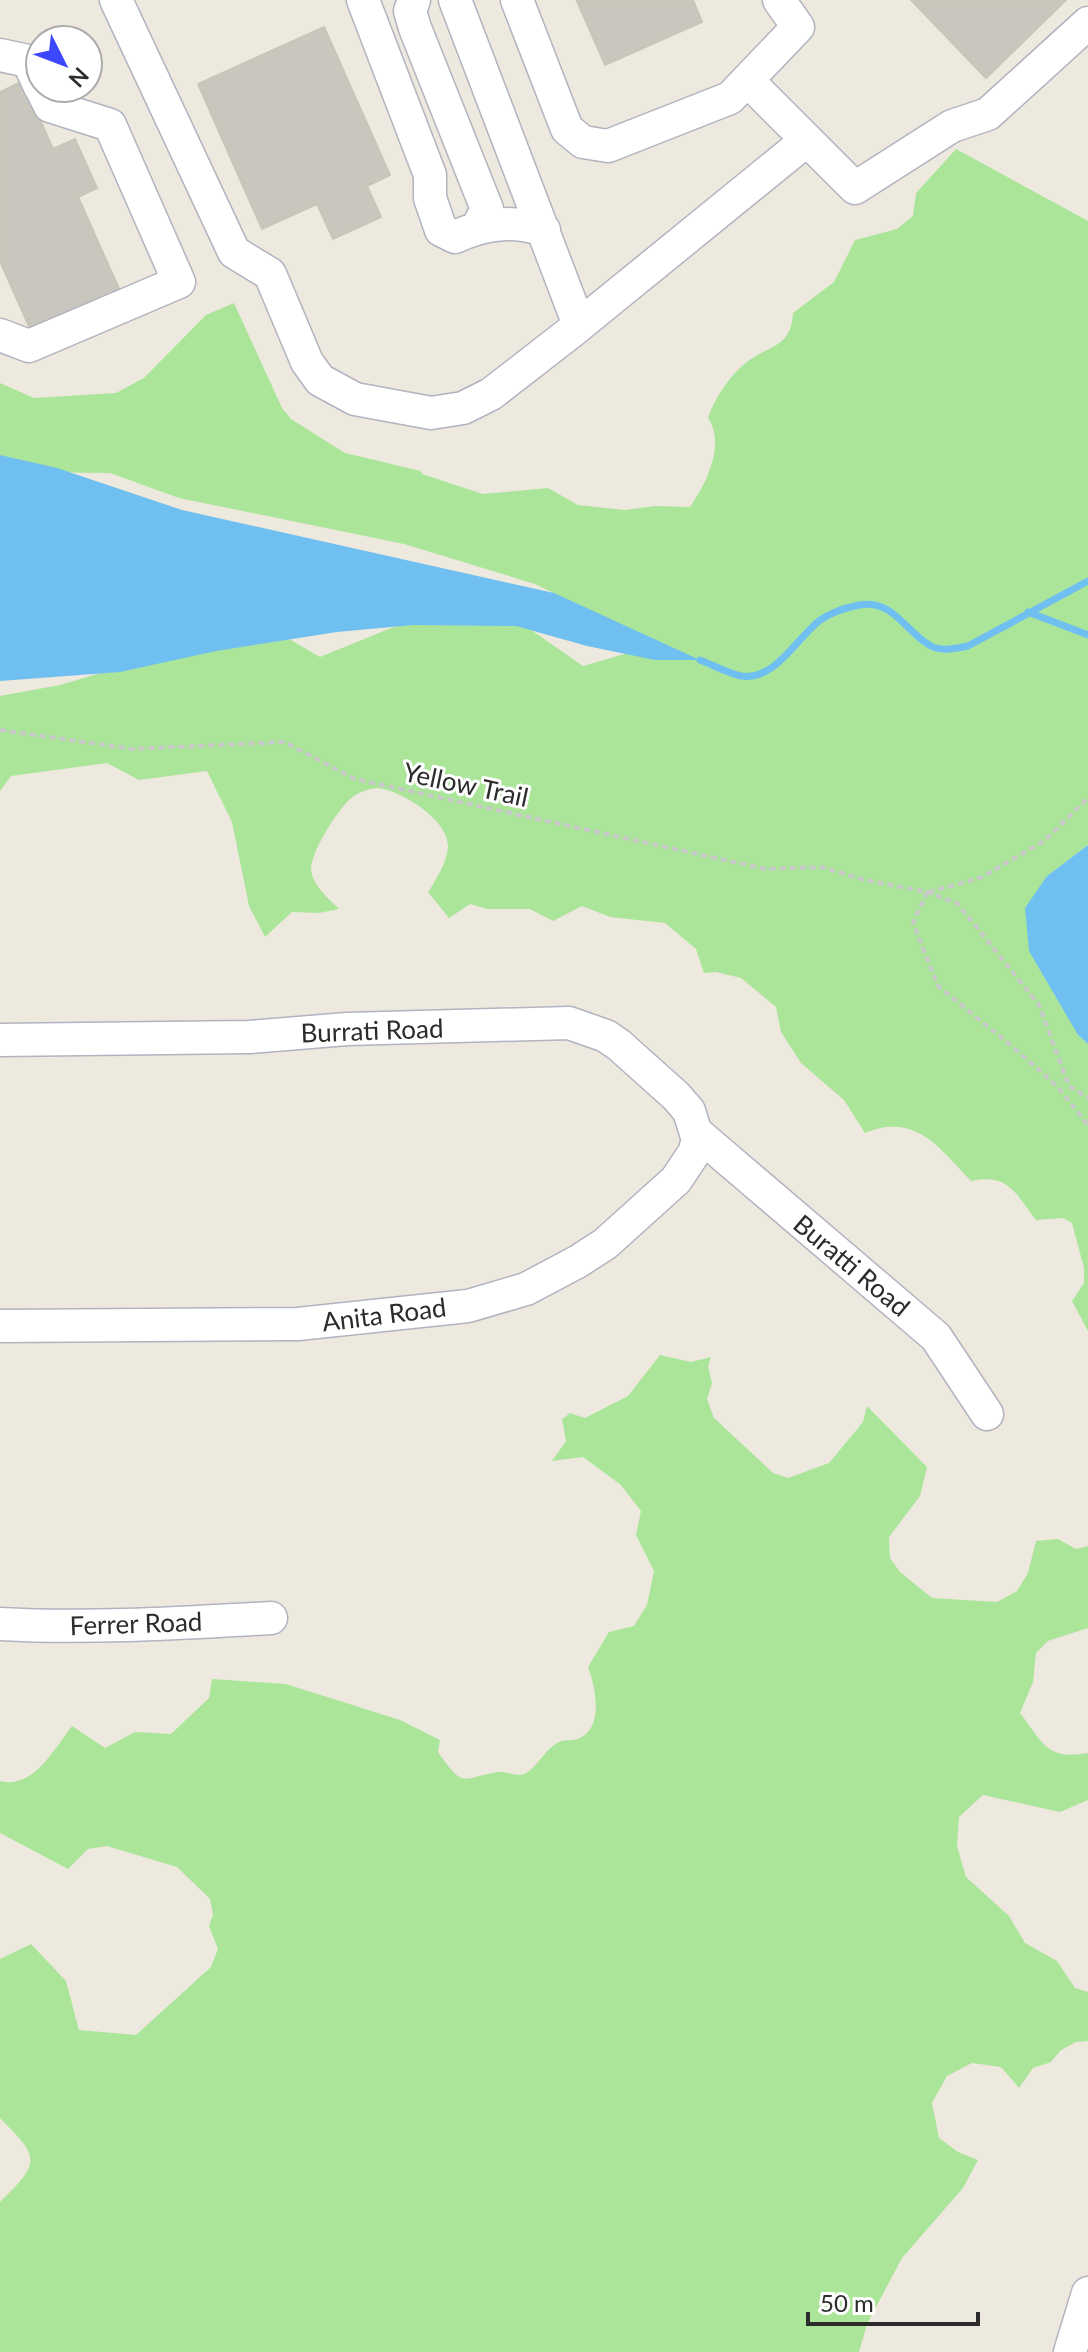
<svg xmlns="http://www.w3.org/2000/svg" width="1088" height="2352" font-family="Lato,sans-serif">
<rect width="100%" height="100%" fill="#eee9de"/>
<path fill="#aae59a" d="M 956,149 L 1088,221 L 1088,845 L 1047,876 L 1040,888 L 1078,1035 L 1088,1044 L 1088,1331 L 1072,1301 L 1084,1283 L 1084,1268 L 1072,1223 L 1063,1218 L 1036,1220 C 1015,1193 1009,1173 971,1181 C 939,1148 916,1112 865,1133 L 844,1100 L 801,1063 L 781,1032 L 776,1007 L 741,978 L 716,972 L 704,973 L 696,949 L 665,923 L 610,917 L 582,906 L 553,921 L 530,909 L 488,909 L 470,904 L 449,918 L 428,892 C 436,880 447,862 448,847 C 449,820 401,790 377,788 C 371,788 359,792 354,796 C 339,806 311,852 311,869 C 312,885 329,899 339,909 L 319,913 L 292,912 L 265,937 L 249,906 L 232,822 L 207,771 L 139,780 L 107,763 L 11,776 L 0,791 L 0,696 L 60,685 L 223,637 L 284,636 L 320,657 L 391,628 L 460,611 L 514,618 L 583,666 L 642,649 L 588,610 L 535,584 L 404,544 L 179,498 L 110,473 L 35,472 L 0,465 L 0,383 L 34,398 L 116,393 L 144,378 L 206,315 L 234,303 L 282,408 L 291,419 L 345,453 L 421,471 L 422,474 L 483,494 L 548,488 L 578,505 L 625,510 L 655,506 L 690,507 C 706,484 726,444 708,418 C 715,397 730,375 748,361 C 772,344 791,347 793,313 L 834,282 L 855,240 L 897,229 L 913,216 L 916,193 Z
M 660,1355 L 691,1362 L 711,1357 L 708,1366 L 712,1383 L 707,1399 L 714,1418 L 773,1473 L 788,1478 L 829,1463 L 863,1422 L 867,1406 L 927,1467 L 920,1496 L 889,1537 L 890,1558 L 900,1572 L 932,1598 L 997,1602 L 1017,1591 L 1028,1573 L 1036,1541 L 1058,1539 L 1076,1549 L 1088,1546 L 1088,1628 L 1048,1641 L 1036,1653 L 1033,1682 L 1020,1713 C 1044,1744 1046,1760 1088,1753 L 1088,1800 L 1060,1812 L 983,1795 L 959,1817 L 957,1846 L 966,1877 L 1009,1916 L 1025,1943 L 1057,1961 L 1075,1988 L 1088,1992 L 1088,2041 L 1076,2042 L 1061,2050 L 1051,2062 L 1033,2068 L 1019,2088 L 1001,2067 L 972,2063 L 947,2076 L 932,2103 L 939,2138 L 958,2152 L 978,2160 L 963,2188 L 902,2258 L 867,2324 L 859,2352 L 0,2352 L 0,2202 C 41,2162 40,2158 0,2118 L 0,1959 L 31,1944 L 66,1981 L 79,2030 L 136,2035 L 211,1967 L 218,1949 L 209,1926 L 213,1915 L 210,1899 L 177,1867 L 107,1846 L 88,1849 L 68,1869 L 0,1833 L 0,1781 C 33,1790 55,1748 72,1726 L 105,1748 L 135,1732 L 171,1734 L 209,1698 L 212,1679 L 286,1684 L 400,1720 L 440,1740 L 438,1752 C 465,1790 460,1778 499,1772 C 509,1771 519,1779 528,1772 C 539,1764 547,1747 559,1742 C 565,1739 572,1741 578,1739 C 604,1729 596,1688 588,1667 L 609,1632 L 634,1626 L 647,1605 L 654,1571 L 636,1535 L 641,1511 L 621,1485 L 583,1457 L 552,1461 L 566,1441 L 562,1419 L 570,1413 L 585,1418 L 628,1396 Z"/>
<path fill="#70bff1" d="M 0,455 L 57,468 L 182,510 L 554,593 L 700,660 L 655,660 L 587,646 L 516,626 L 413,625 L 337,632 L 216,651 L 120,672 L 0,681 Z
M 1088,845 L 1088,1044 L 1078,1035 L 1029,951 L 1025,908 L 1047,876 Z"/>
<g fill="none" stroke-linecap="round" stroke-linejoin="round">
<path stroke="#70bff1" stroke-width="7" d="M 1028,612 L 1088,635
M 700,660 C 713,665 727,673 741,676 C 775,681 796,639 819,621 C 831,612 844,608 859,605 C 894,599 905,632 931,646 C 942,652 956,648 968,646 L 1088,581"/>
</g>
<path fill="#c9c6bd" stroke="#c9c5b7" stroke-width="2" d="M 693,0 L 702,22 L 605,65 L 577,1 Z
M 911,0 L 1066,0 L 986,78 Z
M 324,27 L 390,175 L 367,186 L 381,217 L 333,239 L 317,204 L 262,229 L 198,84 Z
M 23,81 L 53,149 L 75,139 L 97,188 L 78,197 L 120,291 L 31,331 L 0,261 L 0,92 Z"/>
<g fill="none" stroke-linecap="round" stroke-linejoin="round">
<defs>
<path id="minor" d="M 116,0 L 234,252 L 270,274 L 307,362 L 320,380 L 355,399 L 431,413 L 463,408 L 491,394 L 571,332 L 807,140
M 363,0 L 430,175 L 430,198 L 441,230 L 455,237 C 485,223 512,220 544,230
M 414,0 L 410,11 L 415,28 L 487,209 L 478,226
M 455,0 L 579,325
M 517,0 L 567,129 L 583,142 L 608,146 L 730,98 L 798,27 L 779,0
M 0,55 L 28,61 L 40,87
M 747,80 L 855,188 L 952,126 L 988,114 L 1088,23
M 0,335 L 29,346 L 179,282 L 110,125 L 50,106 L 41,88
M 0,1040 L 249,1037 L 347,1029 L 569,1023 L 606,1036 L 619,1045 L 676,1096 L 689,1111 L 698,1140 L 694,1153 L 676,1180 L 605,1244 L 577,1262 L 526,1289 L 468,1306 L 298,1324 L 0,1326
M 697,1133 L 936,1337 L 987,1414
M 0,1624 C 90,1629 181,1623 271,1618
M 1070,2352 L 1088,2293"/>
</defs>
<use href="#minor" stroke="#b2b2c0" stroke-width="35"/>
<path stroke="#c8c8c8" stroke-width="4" stroke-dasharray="6 4" stroke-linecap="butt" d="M 0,730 L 133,749 L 284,742 L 355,779 L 766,869 L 821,867 L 865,880 L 927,892 L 957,903 L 1039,1005 L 1069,1086 L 1088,1098
M 927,892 L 913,923 L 938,986 L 1013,1047 L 1058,1087 L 1088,1125
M 929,892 L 980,878 L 1044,841 L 1088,798"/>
<use href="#minor" stroke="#fff" stroke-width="32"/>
</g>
<g text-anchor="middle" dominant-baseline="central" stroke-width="6" stroke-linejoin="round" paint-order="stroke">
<g font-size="26" fill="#2c2c2c" stroke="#fff">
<text transform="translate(466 784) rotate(12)">Yellow Trail</text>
<text transform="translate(372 1030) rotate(-2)">Burrati Road</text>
<text transform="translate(852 1265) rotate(40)">Buratti Road</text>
<text transform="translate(384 1314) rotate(-7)">Anita Road</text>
<text transform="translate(136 1623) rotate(-2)">Ferrer Road</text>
</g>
</g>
<g transform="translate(64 64) rotate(132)"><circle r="38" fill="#ffffff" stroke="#ababab" stroke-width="2"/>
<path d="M0-6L14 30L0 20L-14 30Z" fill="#3c48fd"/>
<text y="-12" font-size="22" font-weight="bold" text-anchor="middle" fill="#2c2c2c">N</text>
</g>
<path d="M808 2312v12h170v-12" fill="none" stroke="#2c2c2c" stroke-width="4"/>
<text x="820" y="2312" font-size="24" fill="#2c2c2c" stroke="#ffffff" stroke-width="6" paint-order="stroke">50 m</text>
</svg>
